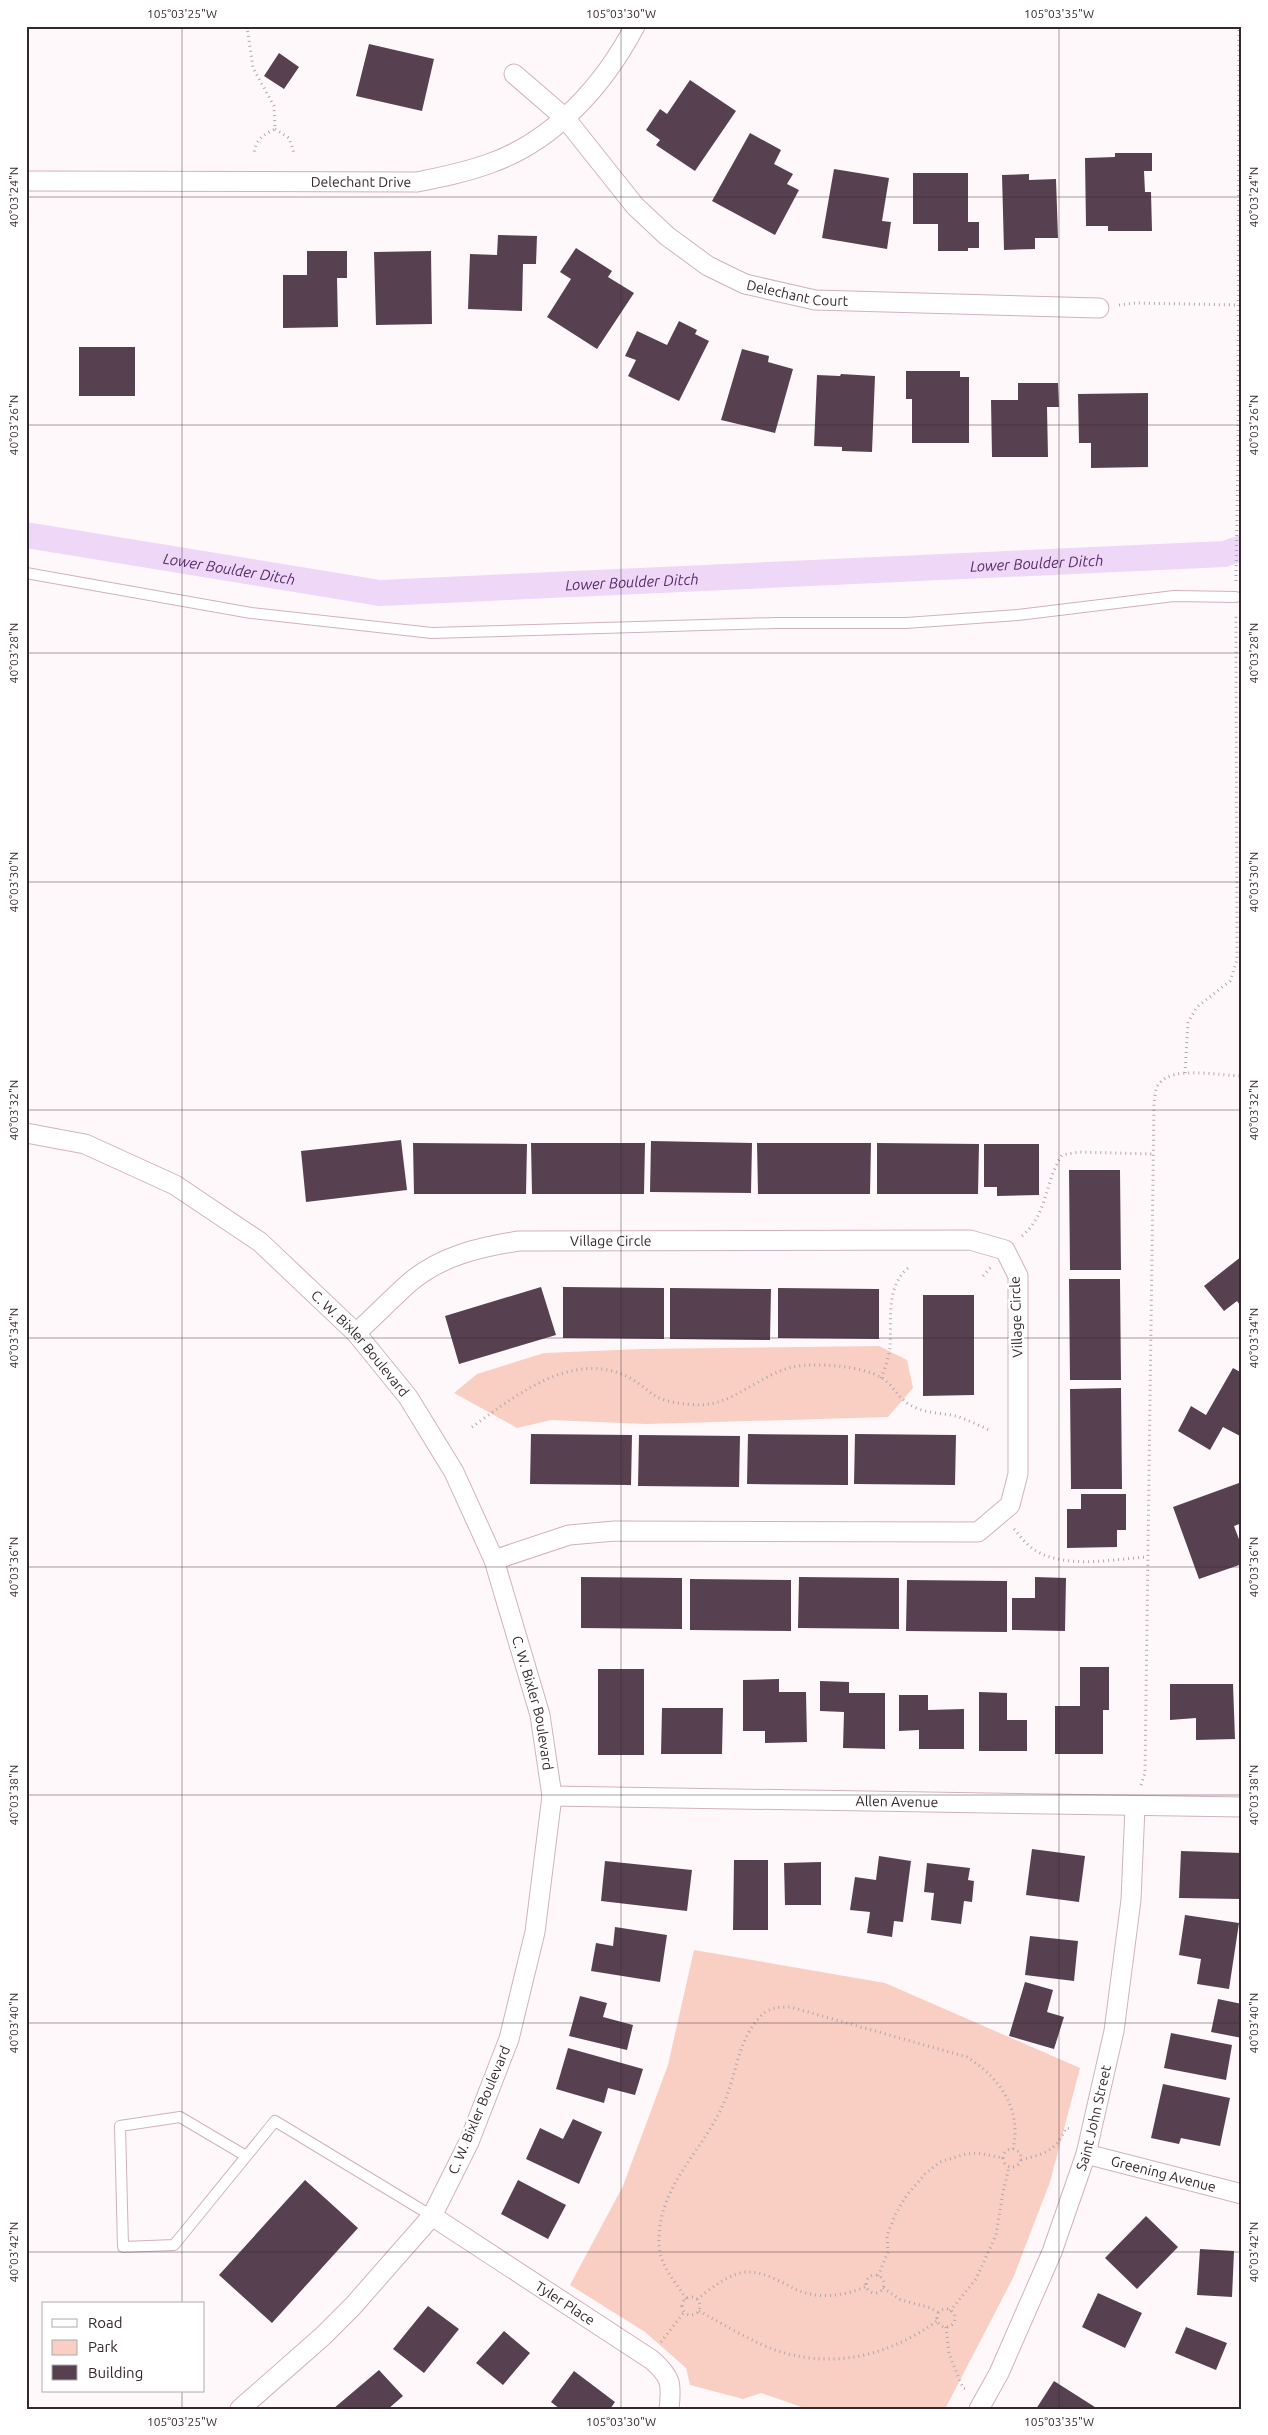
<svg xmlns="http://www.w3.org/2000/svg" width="1268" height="2435" font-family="Ubuntu,sans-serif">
<rect width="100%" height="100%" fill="#fff8fa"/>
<path fill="#f9cec3" d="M 879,1346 L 907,1360 L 913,1388 L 888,1417 L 646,1424 L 551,1420 L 517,1428 L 454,1393 L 477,1374 L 544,1353 L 642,1349 Z
M 694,1950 L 885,1983 L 1080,2068 L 1050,2182 L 1013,2278 L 945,2409 L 807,2409 L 761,2393 L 743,2399 L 690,2385 L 686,2368 L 645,2332 L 570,2285 L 623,2186 L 668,2065 Z"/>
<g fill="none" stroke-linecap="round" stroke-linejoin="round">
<path stroke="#efd7f8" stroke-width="26" id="s1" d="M 26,535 L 380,593 L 1224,554 L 1242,548"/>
</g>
<path fill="#574151" d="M 369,44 L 434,59 L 422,111 L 356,96 Z
M 279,53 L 299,67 L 284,89 L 264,76 Z
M 690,80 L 736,111 L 695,171 L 656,145 L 660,140 L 646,130 L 660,109 L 667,114 Z
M 750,133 L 781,150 L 774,164 L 793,174 L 787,184 L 799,190 L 775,235 L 712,201 Z
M 1115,153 L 1152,153 L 1152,171 L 1144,171 L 1145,192 L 1151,192 L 1152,231 L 1108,231 L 1108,226 L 1086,226 L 1085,158 L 1115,157 Z
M 834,169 L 889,178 L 882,221 L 891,222 L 887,249 L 822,238 Z
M 913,173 L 968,173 L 968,222 L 979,222 L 979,248 L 968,248 L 968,251 L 938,251 L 938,224 L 913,224 Z
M 1029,174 L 1029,180 L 1056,179 L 1058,238 L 1035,238 L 1035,249 L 1004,250 L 1002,175 Z
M 498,235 L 537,236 L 536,264 L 523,264 L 522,311 L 468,309 L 470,254 L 497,255 Z
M 576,248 L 612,271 L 608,277 L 634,293 L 597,349 L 547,317 L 571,279 L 560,272 Z
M 307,251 L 347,251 L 347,278 L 337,278 L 338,327 L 283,328 L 283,275 L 307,275 Z
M 431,251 L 432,324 L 376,325 L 374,252 Z
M 679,321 L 697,330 L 695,334 L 709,341 L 679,401 L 628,376 L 636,360 L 625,356 L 637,331 L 667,345 Z
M 79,347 L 135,347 L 135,396 L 79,396 Z
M 742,349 L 769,356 L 768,362 L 793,369 L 775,433 L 721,420 Z
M 906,371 L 960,371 L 960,377 L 969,377 L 969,443 L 912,443 L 912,399 L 906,399 Z
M 841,374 L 875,376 L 872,452 L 842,451 L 842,447 L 814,446 L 817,375 L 840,376 Z
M 1018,383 L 1058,383 L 1059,407 L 1047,407 L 1048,457 L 992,457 L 991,400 L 1018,400 Z
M 1148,393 L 1148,467 L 1091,468 L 1091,443 L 1079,443 L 1078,394 Z
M 401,1140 L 407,1190 L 306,1202 L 301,1151 Z
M 651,1141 L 752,1143 L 751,1193 L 650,1192 Z
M 413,1143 L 527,1144 L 526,1194 L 414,1194 Z
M 531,1143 L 645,1143 L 644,1194 L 532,1194 Z
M 757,1143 L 871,1143 L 870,1194 L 758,1194 Z
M 877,1143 L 979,1144 L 978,1194 L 877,1194 Z
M 984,1144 L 1039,1144 L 1039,1195 L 997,1196 L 997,1187 L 984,1187 Z
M 1069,1170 L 1120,1170 L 1121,1270 L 1070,1270 Z
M 1242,1256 L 1242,1308 L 1237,1301 L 1224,1311 L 1204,1286 Z
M 1069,1279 L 1120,1279 L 1121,1380 L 1070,1380 Z
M 541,1287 L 556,1335 L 459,1364 L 445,1316 Z
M 563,1287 L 664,1288 L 664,1339 L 563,1338 Z
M 670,1288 L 771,1289 L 770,1340 L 670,1339 Z
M 778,1288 L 879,1289 L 879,1339 L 778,1338 Z
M 923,1295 L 974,1295 L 974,1395 L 923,1396 Z
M 1233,1368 L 1242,1373 L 1242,1437 L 1223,1427 L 1210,1450 L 1178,1431 L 1191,1406 L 1206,1415 Z
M 1121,1388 L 1122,1489 L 1071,1489 L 1070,1389 Z
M 531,1434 L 632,1435 L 631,1485 L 530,1484 Z
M 748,1434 L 848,1435 L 848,1485 L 747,1484 Z
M 855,1434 L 956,1435 L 955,1485 L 854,1484 Z
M 639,1435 L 740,1436 L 739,1487 L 638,1486 Z
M 1239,1483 L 1242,1491 L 1242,1523 L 1234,1526 L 1242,1547 L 1242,1564 L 1199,1579 L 1173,1507 Z
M 1081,1494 L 1126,1494 L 1126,1530 L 1117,1530 L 1117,1547 L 1067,1548 L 1067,1509 L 1081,1509 Z
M 581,1577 L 682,1578 L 682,1629 L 581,1628 Z
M 799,1577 L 899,1578 L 899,1629 L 798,1628 Z
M 1035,1577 L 1066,1578 L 1065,1631 L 1012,1630 L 1012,1598 L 1035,1598 Z
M 690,1579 L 791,1580 L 791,1631 L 690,1630 Z
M 907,1580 L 1007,1581 L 1007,1632 L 906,1631 Z
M 1080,1667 L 1109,1667 L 1109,1710 L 1103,1710 L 1103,1754 L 1055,1754 L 1055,1706 L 1080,1706 Z
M 598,1669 L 644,1669 L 644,1755 L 598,1755 Z
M 779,1679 L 779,1692 L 806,1692 L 807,1742 L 765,1743 L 765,1731 L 743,1731 L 743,1680 Z
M 820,1681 L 849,1682 L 849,1693 L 885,1693 L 885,1749 L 843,1748 L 844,1712 L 820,1711 Z
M 1170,1684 L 1233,1684 L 1235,1739 L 1196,1740 L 1196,1718 L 1170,1720 Z
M 979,1692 L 1007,1693 L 1007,1720 L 1027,1720 L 1027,1751 L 979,1751 Z
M 899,1695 L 928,1695 L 928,1710 L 964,1709 L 964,1749 L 919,1749 L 919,1730 L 899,1731 Z
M 662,1708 L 723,1708 L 722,1754 L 661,1754 Z
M 1032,1849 L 1085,1856 L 1079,1902 L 1026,1895 Z
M 1181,1851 L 1242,1853 L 1241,1899 L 1179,1898 Z
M 879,1856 L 911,1861 L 903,1922 L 894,1921 L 892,1937 L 867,1933 L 870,1912 L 850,1910 L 855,1877 L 876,1880 Z
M 734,1860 L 768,1860 L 768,1930 L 733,1930 Z
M 605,1861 L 692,1870 L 687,1911 L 601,1901 Z
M 821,1862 L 821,1905 L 785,1905 L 784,1863 Z
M 927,1863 L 970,1868 L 968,1880 L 974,1881 L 972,1902 L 964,1901 L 961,1924 L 931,1920 L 934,1893 L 924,1892 Z
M 1185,1915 L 1239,1923 L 1229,1989 L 1197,1984 L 1201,1959 L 1179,1955 Z
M 615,1927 L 667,1935 L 660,1982 L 591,1971 L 596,1943 L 613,1946 Z
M 1030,1936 L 1078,1941 L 1074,1981 L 1025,1975 Z
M 1025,1982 L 1053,1990 L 1047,2012 L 1064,2017 L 1054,2049 L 1009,2036 Z
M 580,1996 L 607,2003 L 603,2017 L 633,2025 L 627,2050 L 569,2036 Z
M 1218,1999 L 1242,2004 L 1242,2038 L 1211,2032 Z
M 1171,2033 L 1232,2045 L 1226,2080 L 1164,2068 Z
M 568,2048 L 643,2069 L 635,2095 L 608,2088 L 604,2103 L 556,2089 Z
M 1163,2084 L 1230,2098 L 1220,2146 L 1181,2138 L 1179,2144 L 1151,2138 Z
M 573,2119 L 602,2132 L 579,2184 L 526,2159 L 540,2128 L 563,2139 Z
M 305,2180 L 358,2228 L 272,2323 L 219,2275 Z
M 518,2180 L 566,2205 L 548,2239 L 501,2214 Z
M 1146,2216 L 1178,2247 L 1137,2289 L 1105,2258 Z
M 1200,2249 L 1234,2251 L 1232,2297 L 1197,2295 Z
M 1098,2293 L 1142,2313 L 1125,2348 L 1082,2327 Z
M 428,2306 L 459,2329 L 424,2373 L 393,2349 Z
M 1186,2327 L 1227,2343 L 1216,2370 L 1175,2353 Z
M 504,2331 L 530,2353 L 503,2385 L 476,2363 Z
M 379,2370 L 403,2396 L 388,2409 L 333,2409 Z
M 574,2371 L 615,2402 L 610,2409 L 560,2409 L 551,2402 Z
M 1054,2381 L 1098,2409 L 1036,2409 Z"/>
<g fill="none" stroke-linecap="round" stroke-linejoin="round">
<defs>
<path id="lane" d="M 26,573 L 251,613 L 432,633 L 775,623 L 906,623 L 1018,615 L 1174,596 L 1236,597
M 246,2156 L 180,2117 L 120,2126 L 123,2247 L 174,2245 L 275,2121 L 432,2216"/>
<g id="street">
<path id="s2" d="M 514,74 L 565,118 L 635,206 L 667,236 L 708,266 L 745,284 L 815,300 L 1099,308"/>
<path id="s3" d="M 26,181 L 417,182 C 442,177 467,172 491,163 C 555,140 604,85 635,26"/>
<path id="s4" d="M 26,1133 L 85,1144 L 175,1185 L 260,1242 L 356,1333 L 408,1397 L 454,1472 L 494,1560 L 540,1715 L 552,1796 L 535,1932 L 509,2039 L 469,2142 L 432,2216 L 353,2306 L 323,2336 L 240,2409"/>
<path id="s5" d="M 356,1333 C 374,1317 391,1299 409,1283 C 440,1256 480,1247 519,1241 L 970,1240 L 1005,1250 L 1018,1276 L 1018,1474 L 1010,1505 L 978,1532 L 615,1531 L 569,1535 L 494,1560"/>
<path id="s6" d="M 552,1796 L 1242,1807"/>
<path id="s7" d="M 1086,2154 L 1242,2194"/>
<path id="s8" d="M 432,2216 L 652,2360 C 671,2377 672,2383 669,2409"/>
<path id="s9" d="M 979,2409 L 999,2373 L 1052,2252 L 1086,2154 L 1114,2031 L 1131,1900 L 1135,1807"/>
</g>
</defs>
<use href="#lane" stroke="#d1b1bc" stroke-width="12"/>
<use href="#street" stroke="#d1b1bc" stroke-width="21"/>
<path stroke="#b0a7aa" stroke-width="3" stroke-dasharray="1 4" stroke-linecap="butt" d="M 247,26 L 253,68 L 274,106 L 275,129 C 263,135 256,139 254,153
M 275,129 L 289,138 L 294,153
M 1119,305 L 1135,303 L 1238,305
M 1236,581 L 1238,459 L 1239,26
M 1185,1073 L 1188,1022 L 1197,1007 L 1230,981 L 1237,960 L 1236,614
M 1022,1236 C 1048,1214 1044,1183 1062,1155 L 1079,1152 L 1153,1154
M 983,1276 L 991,1267
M 881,1378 C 885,1368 889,1357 890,1347 C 892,1320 885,1288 908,1268
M 472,1427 C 514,1397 571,1350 626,1376 C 637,1381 645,1389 654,1395 C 666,1403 685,1404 699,1405 C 734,1405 760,1374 793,1367 C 813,1362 864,1366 882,1378 C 898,1389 897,1401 919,1409 C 931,1414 946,1413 959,1417 C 970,1421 981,1426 991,1431
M 1014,1529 C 1020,1536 1026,1544 1033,1549 C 1065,1570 1112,1559 1148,1557
M 1141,1785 L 1145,1773 L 1154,1103 C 1155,1097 1155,1088 1159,1084 C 1172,1065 1221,1076 1242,1076
M1003 2158a9 9 0 1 1 18 0a9 9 0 1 1-18 0Z
M 1021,2160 C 1046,2153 1055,2152 1066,2128 L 1071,2129
M866 2284a9 9 0 1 1 18 0a9 9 0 1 1-18 0Z
M 878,2276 L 888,2252 L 887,2236 L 895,2215 L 907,2195 L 925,2174 L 940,2162 L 966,2154 L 978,2153 L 1003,2158
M 883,2288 L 901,2300 L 931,2308 L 939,2313
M682 2306a9 9 0 1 1 18 0a9 9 0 1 1-18 0Z
M 686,2299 C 675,2280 659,2266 659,2242 C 658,2188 699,2155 721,2109 C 736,2080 736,2044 759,2018 C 767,2008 777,2007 790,2007 L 967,2057 C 1000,2078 1022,2109 1013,2149
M 697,2299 C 711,2289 730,2272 748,2272 C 765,2272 781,2282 795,2289 C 818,2300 845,2296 867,2286
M937 2318a9 9 0 1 1 18 0a9 9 0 1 1-18 0Z
M 699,2311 C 725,2325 753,2343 781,2352 C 838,2369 891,2354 937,2321
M 950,2311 L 976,2279 L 996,2235 L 1003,2192 L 1009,2167
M 946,2327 L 949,2354 L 963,2388 L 966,2389
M 661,2342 L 685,2311"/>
<use href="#lane" stroke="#fff" stroke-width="10"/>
<use href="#street" stroke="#fff" stroke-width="19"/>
</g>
<path fill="none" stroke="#35282c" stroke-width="1" stroke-opacity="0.45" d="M 182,26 L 182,2304M 621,26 L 621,2409M 1059,26 L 1059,2409M 26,197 L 1242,197M 26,425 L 1242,425M 26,653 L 1242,653M 26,882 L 1242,882M 26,1110 L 1242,1110M 26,1338 L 1242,1338M 26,1567 L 1242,1567M 26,1795 L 1242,1795M 26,2023 L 1242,2023M 26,2252 L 1242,2252M 182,2391 L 182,2409"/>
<g text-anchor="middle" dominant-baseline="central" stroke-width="5" stroke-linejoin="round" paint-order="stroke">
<g font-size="14" fill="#35282c" stroke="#fff">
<text stroke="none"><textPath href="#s3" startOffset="335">Delechant Drive</textPath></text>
<text stroke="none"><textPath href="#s2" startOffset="369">Delechant Court</textPath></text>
<text stroke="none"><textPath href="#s5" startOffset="284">Village Circle</textPath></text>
<text transform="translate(1016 1317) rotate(-92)">Village Circle</text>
<text stroke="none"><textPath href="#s4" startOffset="404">C. W. Bixler Boulevard</textPath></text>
<text stroke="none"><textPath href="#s4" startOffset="809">C. W. Bixler Boulevard</textPath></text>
<text stroke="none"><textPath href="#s6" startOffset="345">Allen Avenue</textPath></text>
<text transform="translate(479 2110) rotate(-67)">C. W. Bixler Boulevard</text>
<text stroke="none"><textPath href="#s9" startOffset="314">Saint John Street</textPath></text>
<text stroke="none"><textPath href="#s7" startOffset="80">Greening Avenue</textPath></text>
<text stroke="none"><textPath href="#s8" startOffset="159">Tyler Place</textPath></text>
</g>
<g font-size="15" font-style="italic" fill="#592a6a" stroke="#fff">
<text stroke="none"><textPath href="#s1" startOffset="1016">Lower Boulder Ditch</textPath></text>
<text stroke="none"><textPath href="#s1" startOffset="206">Lower Boulder Ditch</textPath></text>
<text stroke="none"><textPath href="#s1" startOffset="611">Lower Boulder Ditch</textPath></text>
</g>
</g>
<rect width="1268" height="2435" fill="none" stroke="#ffffff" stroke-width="55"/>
<rect x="42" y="2302" width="162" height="90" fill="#ffffff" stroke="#aea9ab"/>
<rect x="52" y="2319" width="25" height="8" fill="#ffffff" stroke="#aea9ab"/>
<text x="88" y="2328" font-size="15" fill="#35282c">Road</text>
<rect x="52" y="2340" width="25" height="15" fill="#f9cec3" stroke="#aea9ab"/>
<text x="88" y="2352" font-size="15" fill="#35282c">Park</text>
<rect x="52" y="2365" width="25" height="15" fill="#574151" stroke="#aea9ab"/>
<text x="88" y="2378" font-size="15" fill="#35282c">Building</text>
<rect x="28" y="28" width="1212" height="2380" fill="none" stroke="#35282c" stroke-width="2"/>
<g font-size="12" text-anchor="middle" fill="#35282c">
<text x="182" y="18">105°03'25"W</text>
<text x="621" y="18">105°03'30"W</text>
<text x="1059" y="18">105°03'35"W</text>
<text transform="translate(1254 197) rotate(-90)" y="4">40°03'24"N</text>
<text transform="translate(14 197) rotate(-90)" y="4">40°03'24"N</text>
<text transform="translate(1254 425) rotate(-90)" y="4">40°03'26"N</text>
<text transform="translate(14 425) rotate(-90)" y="4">40°03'26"N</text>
<text transform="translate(1254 653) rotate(-90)" y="4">40°03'28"N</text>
<text transform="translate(14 653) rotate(-90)" y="4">40°03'28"N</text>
<text transform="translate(1254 882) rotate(-90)" y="4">40°03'30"N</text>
<text transform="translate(14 882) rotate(-90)" y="4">40°03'30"N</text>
<text transform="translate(1254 1110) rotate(-90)" y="4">40°03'32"N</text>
<text transform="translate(14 1110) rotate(-90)" y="4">40°03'32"N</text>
<text transform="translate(1254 1338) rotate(-90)" y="4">40°03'34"N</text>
<text transform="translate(14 1338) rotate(-90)" y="4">40°03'34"N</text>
<text transform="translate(1254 1567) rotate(-90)" y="4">40°03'36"N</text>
<text transform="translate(14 1567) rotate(-90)" y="4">40°03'36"N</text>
<text transform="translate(14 1795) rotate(-90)" y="4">40°03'38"N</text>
<text transform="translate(1254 1795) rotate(-90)" y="4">40°03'38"N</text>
<text transform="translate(14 2023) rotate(-90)" y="4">40°03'40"N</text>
<text transform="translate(1254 2023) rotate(-90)" y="4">40°03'40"N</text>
<text transform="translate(14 2252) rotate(-90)" y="4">40°03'42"N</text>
<text transform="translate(1254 2252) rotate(-90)" y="4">40°03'42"N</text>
<text x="182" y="2426">105°03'25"W</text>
<text x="621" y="2426">105°03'30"W</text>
<text x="1059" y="2426">105°03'35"W</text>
</g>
</svg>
